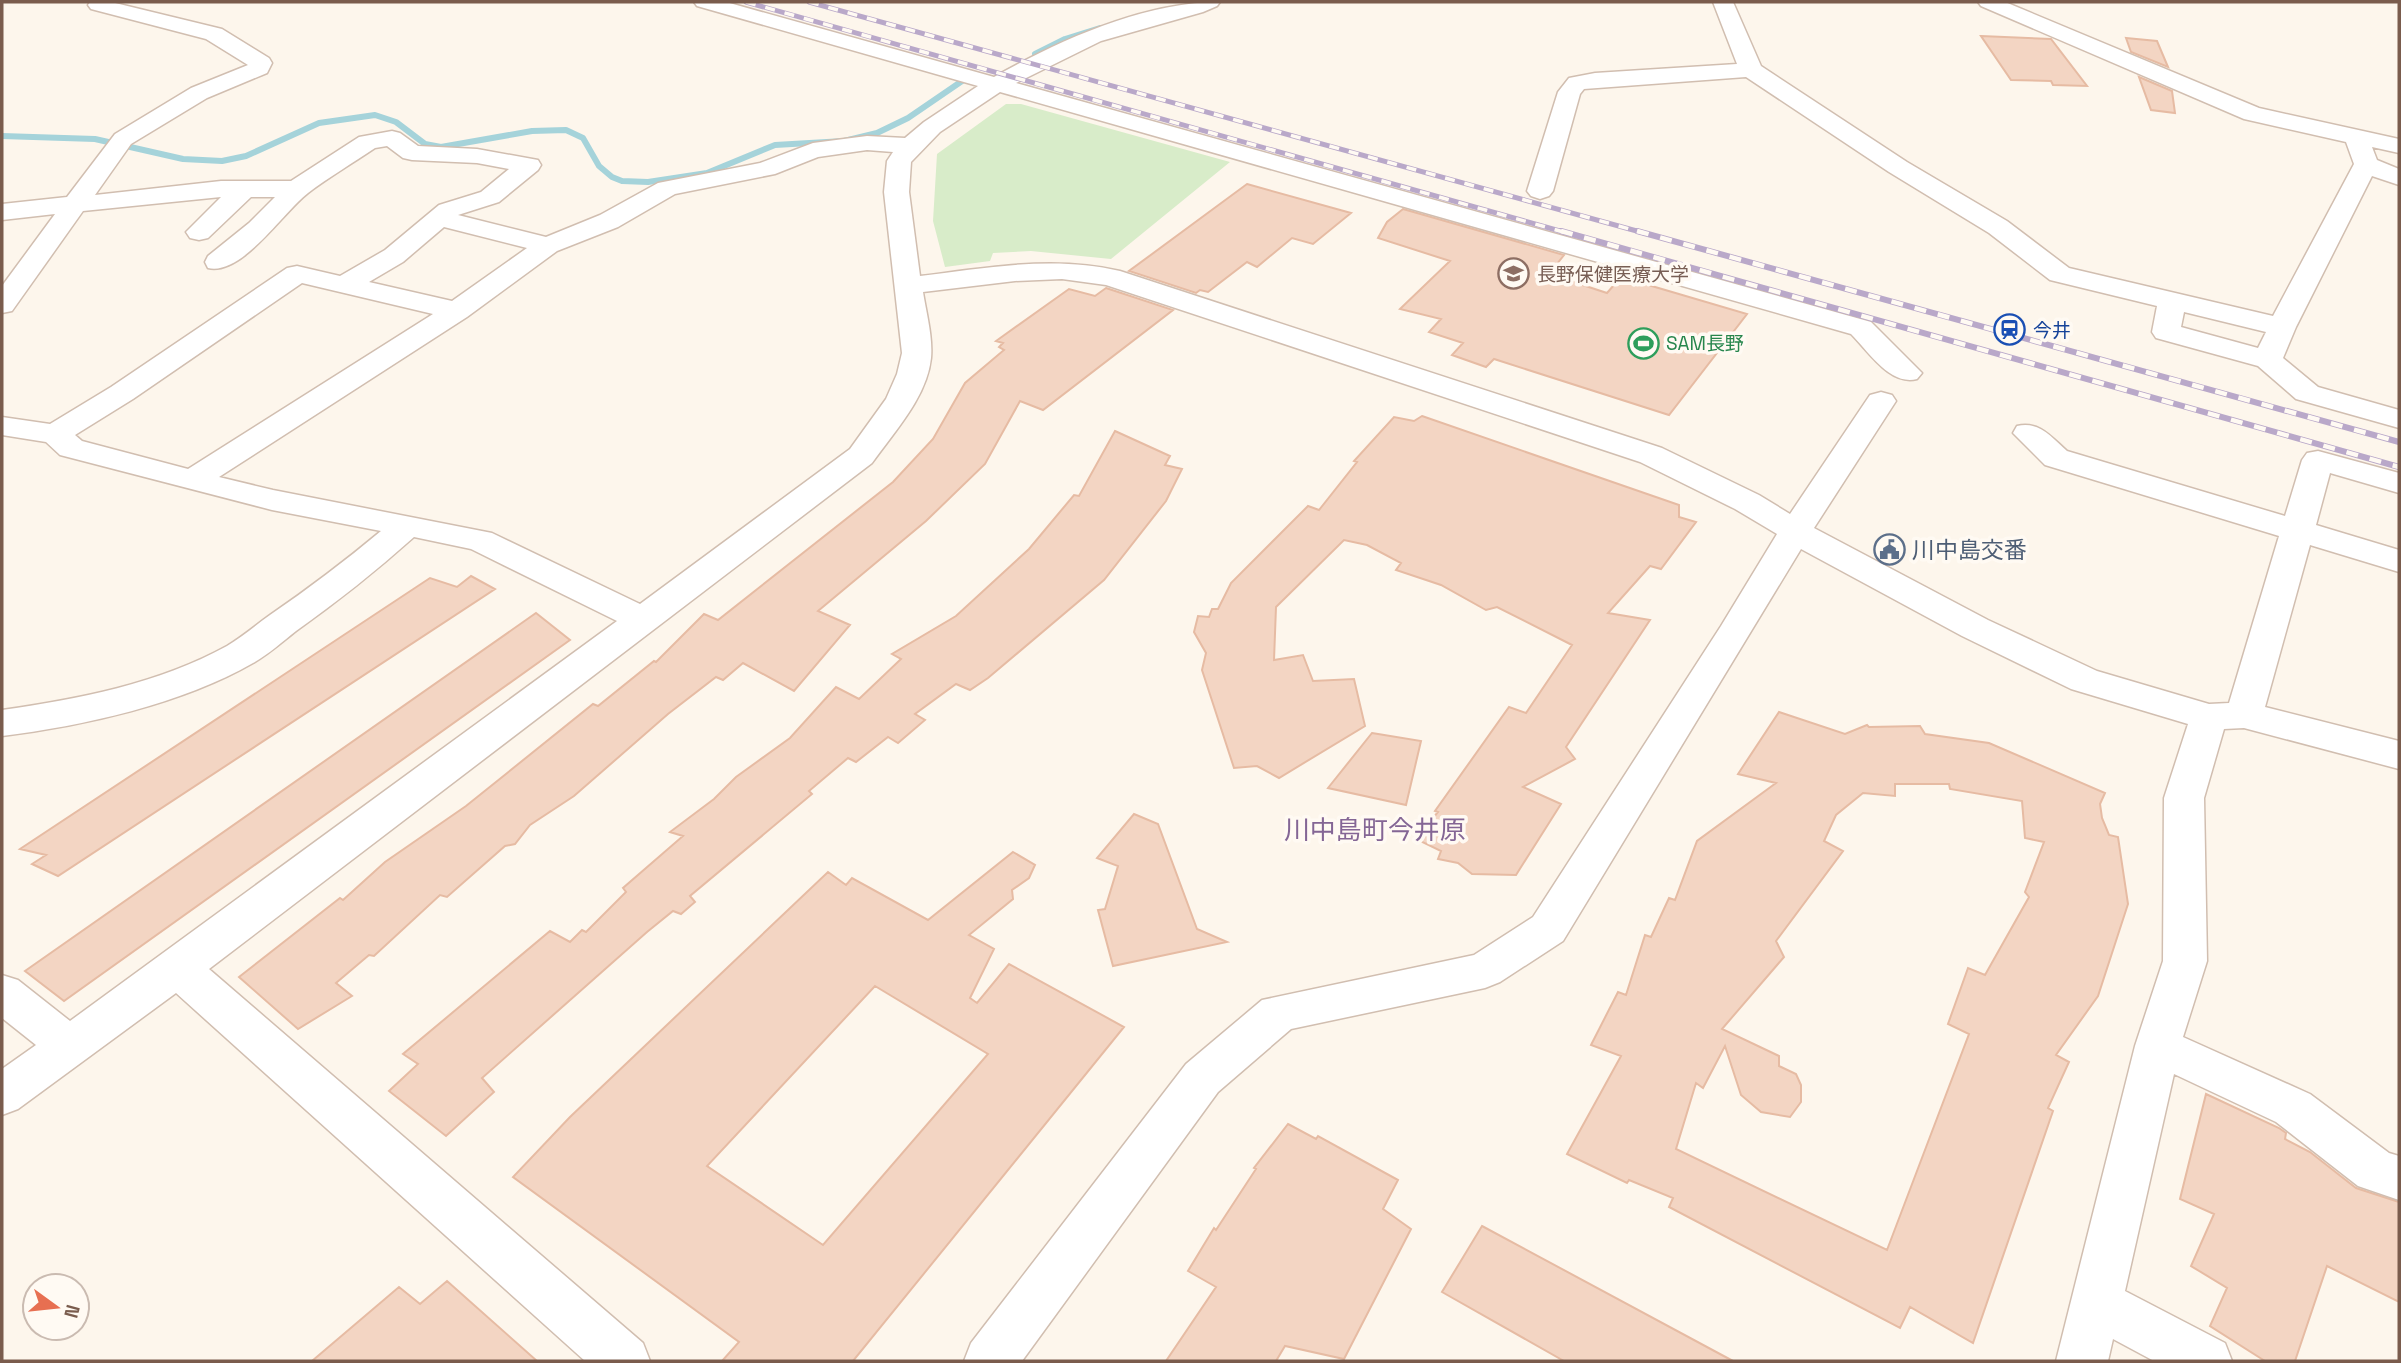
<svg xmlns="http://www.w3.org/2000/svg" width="2401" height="1363" font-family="'Space Grotesk','Noto Sans JP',sans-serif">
<rect width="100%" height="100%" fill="#fdf6ec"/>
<path fill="#d8ecc9" d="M 1006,104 L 1021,104 L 1230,162 L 1111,259 L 1031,251 L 993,253 L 990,261 L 945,267 L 933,221 L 937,154 Z"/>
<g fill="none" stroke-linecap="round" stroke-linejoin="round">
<path stroke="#a5d3da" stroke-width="6" d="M 1035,54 L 1065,39 L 1100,28
M 2,136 L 95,139 L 183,159 L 222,161 L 246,156 L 319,123 L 375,115 L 396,122 L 425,144 L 441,147 L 532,131 L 566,130 L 583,138 L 599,166 L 612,177 L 622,181 L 648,182 L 707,173 L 775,145 L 844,141 L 877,133 L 908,118 L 965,79"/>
</g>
<path fill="#f3d5c3" stroke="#e6bba3" stroke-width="2" fill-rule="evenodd" d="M 1981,36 L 2051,39 L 2087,86 L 2053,85 L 2051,81 L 2011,80 Z
M 2126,38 L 2157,41 L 2168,67 L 2131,52 Z
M 2139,77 L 2172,91 L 2175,113 L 2151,110 Z
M 1247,184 L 1351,213 L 1313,244 L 1292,238 L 1257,267 L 1247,262 L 1208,292 L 1200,290 L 1196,293 L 1129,271 Z
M 1403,209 L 1564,255 L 1549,274 L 1607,293 L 1621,277 L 1747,314 L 1669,415 L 1494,359 L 1486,367 L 1452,355 L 1463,343 L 1429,332 L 1441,319 L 1400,309 L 1450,261 L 1378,238 L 1387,222 Z
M 1106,288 L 1173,310 L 1043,410 L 1020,401 L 985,464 L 926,521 L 818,611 L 850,625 L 794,691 L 743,663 L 723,680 L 716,677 L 668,714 L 574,796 L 530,825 L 515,844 L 505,846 L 447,897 L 440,895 L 374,956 L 369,955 L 336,983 L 352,996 L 298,1029 L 239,977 L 340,898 L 343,900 L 385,862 L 466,806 L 593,704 L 598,706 L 654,661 L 656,662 L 704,614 L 718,620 L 893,482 L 933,439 L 965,383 L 1004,350 L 999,347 L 1003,343 L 996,341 L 1069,289 L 1095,296 Z
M 1422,416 L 1679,505 L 1679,517 L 1696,522 L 1661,569 L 1650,566 L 1608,613 L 1650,620 L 1566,747 L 1575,759 L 1523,787 L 1561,804 L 1516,875 L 1472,874 L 1458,863 L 1438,859 L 1441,851 L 1416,839 L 1438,812 L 1435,811 L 1509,707 L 1526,713 L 1572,645 L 1497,607 L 1486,610 L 1441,585 L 1396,570 L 1401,563 L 1367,545 L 1344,540 L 1276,607 L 1274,660 L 1303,655 L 1313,681 L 1354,679 L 1365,726 L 1279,778 L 1257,766 L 1234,768 L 1202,670 L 1206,653 L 1194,632 L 1198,616 L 1209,617 L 1212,609 L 1218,609 L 1231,583 L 1308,506 L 1319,510 L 1357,462 L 1354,461 L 1394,417 L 1414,421 Z
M 1115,431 L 1170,456 L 1165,465 L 1182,469 L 1166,501 L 1104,580 L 988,678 L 970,690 L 956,684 L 915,714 L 925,720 L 898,743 L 888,737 L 856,762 L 848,758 L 809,791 L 812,794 L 690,896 L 695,902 L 681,914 L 673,911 L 647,932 L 482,1078 L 494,1092 L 446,1136 L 389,1091 L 418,1064 L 403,1054 L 550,931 L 570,942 L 582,930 L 586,932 L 626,892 L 623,888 L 683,836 L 670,832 L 714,799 L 736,777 L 790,738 L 836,687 L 859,699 L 901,659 L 892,654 L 956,616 L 1029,549 L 1074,495 L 1079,496 Z
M 471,576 L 495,589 L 58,876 L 32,864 L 46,855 L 20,849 L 430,578 L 457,587 Z
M 536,613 L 570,640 L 64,1001 L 25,971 Z
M 1779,712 L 1845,734 L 1867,725 L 1869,727 L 1920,726 L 1925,734 L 1989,743 L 2105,793 L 2100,804 L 2102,818 L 2109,835 L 2118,837 L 2128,904 L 2098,996 L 2056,1055 L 2069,1062 L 2048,1108 L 2053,1111 L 1973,1343 L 1910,1307 L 1900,1328 L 1669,1207 L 1673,1198 L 1629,1180 L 1627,1183 L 1567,1154 L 1621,1056 L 1591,1045 L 1618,992 L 1626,995 L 1645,935 L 1651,937 L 1669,898 L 1675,900 L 1697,841 L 1776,783 L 1738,774 ZM 1895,784 L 1949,784 L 1950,789 L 2022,801 L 2025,838 L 2044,842 L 2025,892 L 2029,897 L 1985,975 L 1968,968 L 1948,1024 L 1969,1034 L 1887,1250 L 1676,1149 L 1696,1083 L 1703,1088 L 1725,1046 L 1741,1095 L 1761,1112 L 1790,1117 L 1801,1102 L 1801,1085 L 1796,1074 L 1779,1066 L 1779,1056 L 1722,1029 L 1784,957 L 1776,941 L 1843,851 L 1824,841 L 1836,815 L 1863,793 L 1895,796 Z
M 1372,733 L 1421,741 L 1406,805 L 1328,788 Z
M 1134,814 L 1158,824 L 1197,929 L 1227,942 L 1113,966 L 1098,910 L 1105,909 L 1118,866 L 1097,858 Z
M 1013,852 L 1035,865 L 1029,878 L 1012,890 L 1013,899 L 969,935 L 994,949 L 970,998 L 977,1003 L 1009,964 L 1124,1027 L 853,1361 L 722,1361 L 739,1342 L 513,1177 L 570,1117 L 828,872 L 846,885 L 852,878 L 928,920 ZM 875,986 L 988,1054 L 823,1245 L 707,1166 Z
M 2206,1094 L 2279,1128 L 2286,1133 L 2285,1139 L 2310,1152 L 2356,1188 L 2399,1202 L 2399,1302 L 2327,1266 L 2295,1361 L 2265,1361 L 2210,1326 L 2227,1288 L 2191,1266 L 2214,1214 L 2180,1199 Z
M 1288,1124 L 1316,1139 L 1318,1136 L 1398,1180 L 1383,1209 L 1411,1229 L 1344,1359 L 1285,1346 L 1276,1361 L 1166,1361 L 1216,1287 L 1188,1271 L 1214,1228 L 1216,1230 L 1256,1169 L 1254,1168 Z
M 1482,1226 L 1733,1361 L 1564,1361 L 1442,1292 Z
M 447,1281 L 537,1361 L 312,1361 L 399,1287 L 420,1304 Z"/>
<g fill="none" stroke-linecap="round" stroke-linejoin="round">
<defs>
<path id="minor" d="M 90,2 L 111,2 L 222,29 L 269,58 L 272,63 L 267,73 L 207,98 L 131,144 L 95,195 L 221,181 L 291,181 L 359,137 L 392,131 L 400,133 L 418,146 L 477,149 L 538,160 L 541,165 L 538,170 L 499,202 L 458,215 L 546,237 L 600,215 L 658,183 L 760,163 L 813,143 L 867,136 L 905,138 L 924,122 L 978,86 L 697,6 L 694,2 L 726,2 L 994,77 C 1060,40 1144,2 1220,2 L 1217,6 L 1203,12 L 1101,41 L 1016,83 L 1871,322 L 1922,373 L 1917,379 C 1890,386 1869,352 1851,334 L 1000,92 L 940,132 L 911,162 L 909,192 L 920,276 C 986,268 1054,255 1120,271 L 1662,448 L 1759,495 L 1790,514 L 1870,395 L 1881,392 L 1892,395 L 1896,401 L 1814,528 L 1988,620 L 2097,671 L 2209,704 L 2229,703 L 2279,536 L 2045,465 L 2013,433 L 2017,426 C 2040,421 2051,437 2067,451 L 2285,516 L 2302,460 L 2307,453 L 2318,451 L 2399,473 L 2399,493 L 2330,473 L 2316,525 L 2399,550 L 2399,572 L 2310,545 L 2265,707 L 2399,741 L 2399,769 L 2244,728 L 2224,729 L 2204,798 L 2207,961 L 2183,1037 L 2310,1094 L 2389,1153 L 2399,1156 L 2399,1200 L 2358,1186 L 2276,1122 L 2174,1074 L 2125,1291 L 2225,1343 L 2232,1361 L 2154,1361 L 2113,1339 L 2108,1361 L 2056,1361 L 2135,1046 L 2163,961 L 2164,798 L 2188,724 L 2071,689 L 1962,636 L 1801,549 L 1563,941 L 1500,982 L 1485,988 L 1291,1029 L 1218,1092 L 1022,1361 L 964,1361 L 971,1343 L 1186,1064 L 1262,1000 L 1474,955 L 1533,917 L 1721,626 L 1777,534 L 1735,509 L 1640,462 L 1106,285 L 1062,279 L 1015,281 L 923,292 C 926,312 933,337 931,358 C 927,397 894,432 872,463 L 209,969 L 643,1343 L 650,1361 L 585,1361 L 176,993 L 18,1109 L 2,1115 L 2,1069 L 36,1045 L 2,1018 L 2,975 L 18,980 L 70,1021 L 617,621 L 471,549 L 414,537 C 376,571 337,602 296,631 C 282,642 269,654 253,663 C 182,704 83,726 2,736 L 2,710 C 78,699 158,684 227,646 C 242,637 256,625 270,615 C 308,589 345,561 381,531 L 272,510 L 60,455 L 46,442 L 2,435 L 2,417 L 50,424 L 111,387 L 287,268 L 297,266 L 340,276 L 385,250 L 439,205 L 481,192 L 509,169 L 477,163 L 412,160 L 403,158 L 387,146 L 375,148 C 353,163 329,177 308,193 C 283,212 242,276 208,268 L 205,262 L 208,256 L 249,223 L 275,197 L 251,197 L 208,238 L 199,240 L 190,238 L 186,232 L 221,197 L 83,211 L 12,311 L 2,313 L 2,286 L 55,214 L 2,220 L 2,204 L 67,197 L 115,134 L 191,88 L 248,65 L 206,39 L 91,9 L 88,5 ZM 867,150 L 893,152 L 887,161 L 884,192 L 902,353 L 897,374 L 886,399 L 850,449 L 640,604 L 492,533 L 273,490 L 219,477 L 467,317 L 557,251 L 618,227 L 675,194 L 775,174 L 818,157 ZM 444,227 L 527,248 L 452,301 L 369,282 L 403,262 ZM 302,283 L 433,314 L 188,469 L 82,441 L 75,435 L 133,399 Z
M 1713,2 L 1733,2 L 1761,66 L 1907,162 L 2007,221 L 2069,268 L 2273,316 L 2354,164 L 2346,142 L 2244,119 L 1981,6 L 1978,2 L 2005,2 L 2259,108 L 2399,139 L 2399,153 L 2372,147 L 2377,160 L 2399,169 L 2399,185 L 2372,176 L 2296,327 L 2283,358 L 2318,387 L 2399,410 L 2399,428 L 2296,399 L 2258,366 L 2156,338 L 2152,332 L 2157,306 L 2050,280 L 1989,233 L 1889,172 L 1746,77 L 1584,89 L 1580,94 L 1553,191 L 1549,196 L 1540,199 L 1531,196 L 1527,191 L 1558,92 L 1569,78 L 1595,73 L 1737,64 ZM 2184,312 L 2266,332 L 2258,348 L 2181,327 Z"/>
</defs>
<use href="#minor" stroke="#d1beb0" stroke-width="3"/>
<use href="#minor" fill="#fff" fill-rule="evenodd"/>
<defs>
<path id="rail-far1" d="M 746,2 L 1567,233
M 809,2 L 1644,233"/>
<path id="rail" d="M 1561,231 L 2399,467
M 1637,231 L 2399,442"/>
</defs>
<use href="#rail-far1" stroke="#b9a8c9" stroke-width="5"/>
<use href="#rail" stroke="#b9a8c9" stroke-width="6"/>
<use href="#rail-far1" stroke="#fffaf3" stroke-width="3.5" stroke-dasharray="10" stroke-linecap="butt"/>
<use href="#rail" stroke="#fffaf3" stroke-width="4.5" stroke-dasharray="12" stroke-linecap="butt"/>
</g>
<defs>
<symbol id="university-ring" viewBox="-11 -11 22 22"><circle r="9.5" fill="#fffaf3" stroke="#8d6e63" stroke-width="1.5"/><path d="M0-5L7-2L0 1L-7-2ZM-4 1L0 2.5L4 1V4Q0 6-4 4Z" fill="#8d6e63"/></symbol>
<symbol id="station-ring" viewBox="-11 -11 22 22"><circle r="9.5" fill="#fffaf3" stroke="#1a4fb4" stroke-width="1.5"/><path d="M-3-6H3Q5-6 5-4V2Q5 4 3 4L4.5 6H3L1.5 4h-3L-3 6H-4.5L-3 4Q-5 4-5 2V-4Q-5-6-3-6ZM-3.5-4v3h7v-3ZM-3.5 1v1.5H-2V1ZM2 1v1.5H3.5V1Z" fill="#1a4fb4"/></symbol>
<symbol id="stadium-ring" viewBox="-11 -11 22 22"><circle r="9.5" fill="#fffaf3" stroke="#2e9e5b" stroke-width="1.5"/><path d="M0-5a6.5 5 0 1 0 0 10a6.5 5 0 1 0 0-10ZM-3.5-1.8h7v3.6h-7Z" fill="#2e9e5b"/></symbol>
<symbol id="civic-ring" viewBox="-11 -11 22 22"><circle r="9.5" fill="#fffaf3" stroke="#5c6f8a" stroke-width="1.5"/><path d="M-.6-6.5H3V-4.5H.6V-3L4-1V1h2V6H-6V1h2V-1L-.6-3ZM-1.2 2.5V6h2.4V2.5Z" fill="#5c6f8a"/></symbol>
</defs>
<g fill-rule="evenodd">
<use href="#university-ring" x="1496" y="256" width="35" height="35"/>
<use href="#station-ring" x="1992" y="312" width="35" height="35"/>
<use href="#stadium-ring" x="1626" y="326" width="35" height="35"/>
<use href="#civic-ring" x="1872" y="532" width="35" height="35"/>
</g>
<g text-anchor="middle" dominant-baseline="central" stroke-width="7" stroke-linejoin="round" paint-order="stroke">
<g font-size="19" fill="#785e54" stroke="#fffaf3" text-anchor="start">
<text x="1537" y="274">長野保健医療大学</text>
</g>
<g font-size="19" fill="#164399" stroke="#fffaf3" text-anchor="start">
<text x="2033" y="330">今井</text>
</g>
<g font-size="19" fill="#27864d" stroke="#fffaf3" text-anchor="start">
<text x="1666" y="343">SAM長野</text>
</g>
<g font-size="23" fill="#4e5e75" stroke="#fffaf3" text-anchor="start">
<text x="1912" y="550">川中島交番</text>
</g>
<g font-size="26" fill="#846695" stroke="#fffaf3">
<text x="1375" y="830">川中島町今井原</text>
</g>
</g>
<rect width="2401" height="1363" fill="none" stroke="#7a5c4d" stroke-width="7"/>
<g transform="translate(56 1307) rotate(105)"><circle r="33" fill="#fffaf3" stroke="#cabbb1" stroke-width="2"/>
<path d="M0-5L12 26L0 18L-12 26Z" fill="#e76f51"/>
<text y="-10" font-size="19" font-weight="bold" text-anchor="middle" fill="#7a5c4d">N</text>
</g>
</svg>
